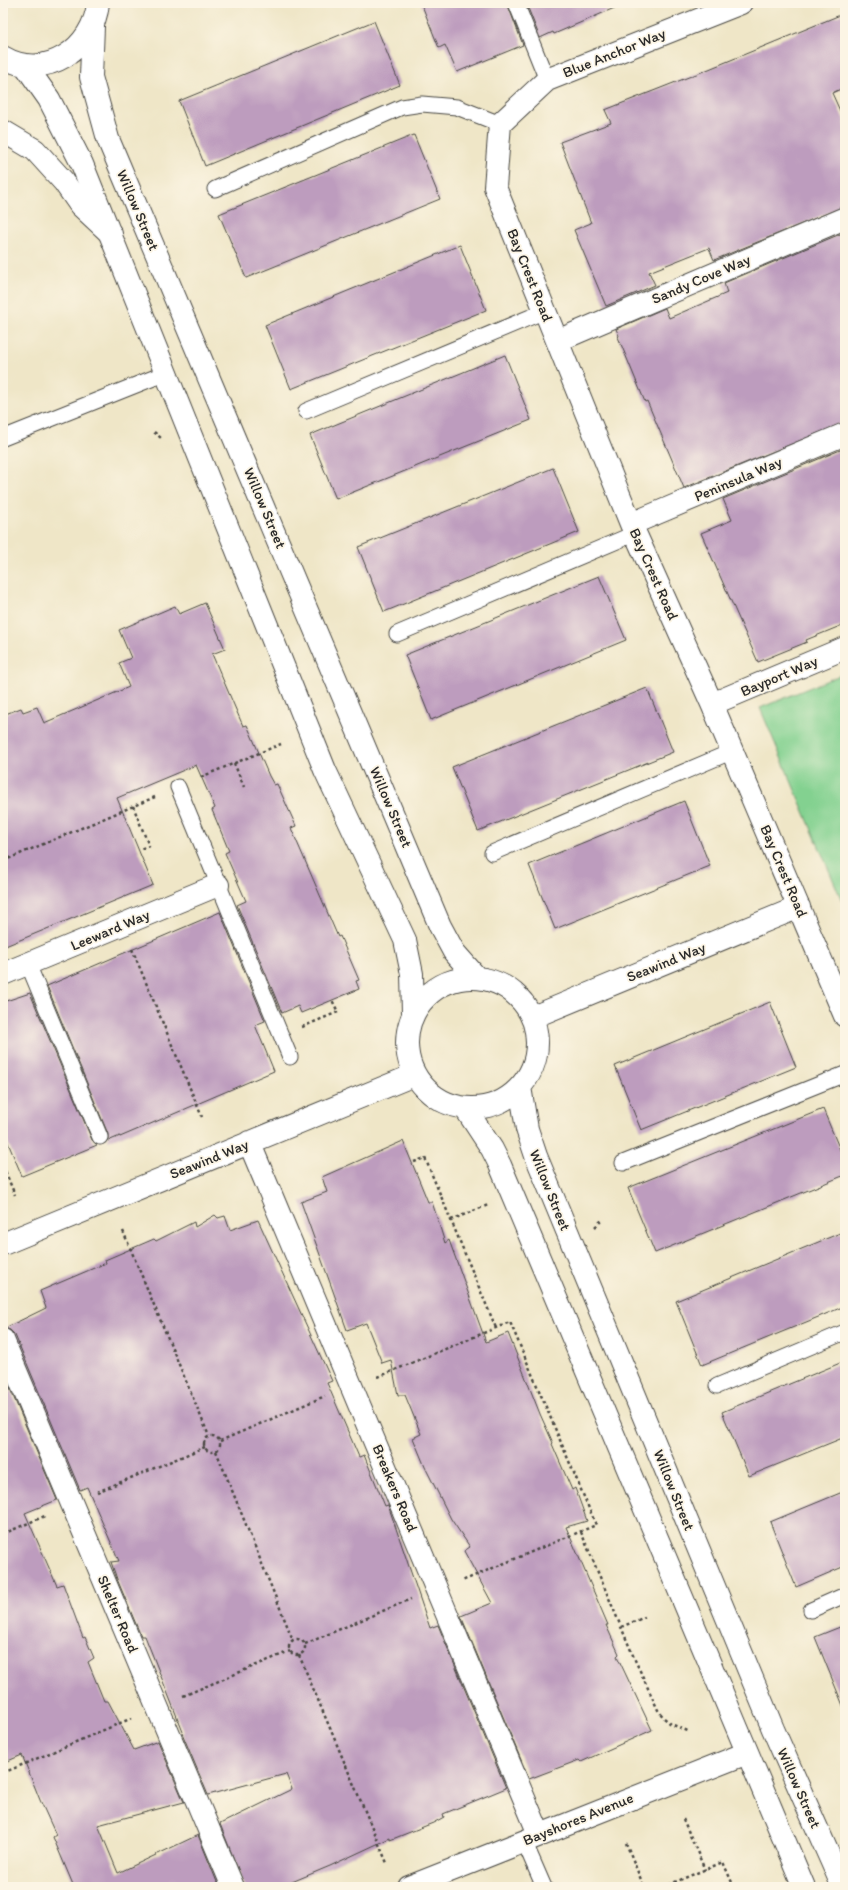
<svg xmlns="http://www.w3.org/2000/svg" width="848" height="1890" font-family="Itim,sans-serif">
<rect width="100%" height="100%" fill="#fcf5e5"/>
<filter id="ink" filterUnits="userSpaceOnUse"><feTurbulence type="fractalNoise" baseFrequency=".025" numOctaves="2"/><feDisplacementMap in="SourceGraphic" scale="8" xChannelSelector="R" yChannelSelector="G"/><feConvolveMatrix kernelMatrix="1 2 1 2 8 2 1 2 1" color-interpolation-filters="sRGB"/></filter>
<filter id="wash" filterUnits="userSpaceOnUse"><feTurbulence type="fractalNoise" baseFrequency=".012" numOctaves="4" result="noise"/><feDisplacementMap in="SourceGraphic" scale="16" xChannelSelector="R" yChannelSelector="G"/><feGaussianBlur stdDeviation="0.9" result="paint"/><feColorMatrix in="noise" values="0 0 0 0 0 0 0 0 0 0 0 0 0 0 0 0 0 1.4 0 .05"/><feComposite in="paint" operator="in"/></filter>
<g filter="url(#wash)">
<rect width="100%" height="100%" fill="#efe6c7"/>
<path fill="#83d190" stroke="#577e5e" d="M 845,673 L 845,908 L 760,708 Z"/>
<g id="blocks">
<path fill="#bd9cbe" d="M 421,3 L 507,3 L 523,45 L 457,72 L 445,45 L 439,48 Z
M 526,3 L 626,3 L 554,34 L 553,32 L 540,38 Z
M 845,13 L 845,87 L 832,93 L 845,122 L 845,206 L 714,260 L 709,248 L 649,272 L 655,285 L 606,306 L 574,230 L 591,223 L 560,142 L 611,123 L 605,110 L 709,69 Z
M 374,21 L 400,85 L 205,166 L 179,101 Z
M 414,135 L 440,199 L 246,278 L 219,214 Z
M 845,232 L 845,422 L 684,488 L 647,401 L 645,402 L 618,337 L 619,336 L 616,329 L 665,308 L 669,318 L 727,293 L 724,283 Z
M 460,245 L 486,310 L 291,389 L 265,325 Z
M 505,355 L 531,420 L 336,499 L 310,435 Z
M 845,448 L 845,624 L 806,640 L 807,642 L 758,662 L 701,533 L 732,520 L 723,499 Z
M 553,468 L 579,532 L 384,612 L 358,547 Z
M 599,576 L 626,640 L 431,720 L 405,655 Z
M 205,603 L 225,649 L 212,654 L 243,726 L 247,725 L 269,776 L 274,785 L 277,784 L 296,826 L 291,828 L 338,937 L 340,936 L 359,980 L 356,981 L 359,989 L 301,1013 L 298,1006 L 282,1013 L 237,905 L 246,901 L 225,853 L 229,851 L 212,810 L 215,808 L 196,765 L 117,798 L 153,885 L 3,947 L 3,715 L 21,708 L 23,712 L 37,707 L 44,723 L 129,687 L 119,663 L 131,658 L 119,630 L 175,606 L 179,614 Z
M 647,688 L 673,752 L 478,831 L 452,767 Z
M 684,801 L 710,866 L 555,929 L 529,865 Z
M 220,912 L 265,1021 L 255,1025 L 274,1071 L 120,1137 L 120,1136 L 108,1141 L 108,1134 L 47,986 Z
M 30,993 L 92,1140 L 97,1145 L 22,1176 L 3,1131 L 3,1002 Z
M 770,1002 L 796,1067 L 641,1130 L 615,1066 Z
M 823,1109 L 845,1162 L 845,1175 L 655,1253 L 628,1188 Z
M 403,1141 L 428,1202 L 432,1202 L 445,1243 L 449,1240 L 486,1342 L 508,1333 L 540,1414 L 553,1443 L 552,1444 L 572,1490 L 575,1488 L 587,1521 L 566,1527 L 608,1625 L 606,1625 L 619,1654 L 617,1656 L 652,1730 L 581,1762 L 579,1760 L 529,1779 L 461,1616 L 492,1603 L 464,1551 L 470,1547 L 451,1519 L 425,1467 L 413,1438 L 421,1434 L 405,1395 L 398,1395 L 391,1360 L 382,1363 L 366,1323 L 347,1330 L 301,1202 L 327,1192 L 322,1177 Z
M 215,1215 L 218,1218 L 225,1216 L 230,1230 L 258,1220 L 332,1381 L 327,1383 L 359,1457 L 364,1455 L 385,1506 L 388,1505 L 430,1628 L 438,1625 L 506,1788 L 443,1814 L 444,1817 L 433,1823 L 390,1840 L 390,1838 L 330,1866 L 280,1887 L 245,1887 L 220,1824 L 292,1789 L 286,1774 L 208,1795 L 182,1733 L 183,1732 L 145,1636 L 141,1636 L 117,1579 L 111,1562 L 119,1561 L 87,1487 L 80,1490 L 15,1335 L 10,1330 L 5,1328 L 46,1308 L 40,1291 L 106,1263 L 105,1260 L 154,1239 L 156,1241 L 194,1222 L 195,1227 Z
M 845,1231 L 845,1306 L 702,1365 L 676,1301 Z
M 845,1361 L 845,1437 L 749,1476 L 722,1412 Z
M 3,1372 L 57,1500 L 25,1513 L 57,1586 L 63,1584 L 83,1638 L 85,1637 L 94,1658 L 88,1662 L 104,1701 L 108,1701 L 134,1750 L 158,1741 L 184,1802 L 98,1825 L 118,1873 L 198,1835 L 219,1887 L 74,1887 L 53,1837 L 56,1835 L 40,1800 L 22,1755 L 3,1763 Z
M 845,1491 L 845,1566 L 796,1587 L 770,1522 Z
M 845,1625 L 845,1708 L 844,1708 L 815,1637 Z"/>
</g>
</g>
<g filter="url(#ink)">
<use href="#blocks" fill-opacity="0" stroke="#484742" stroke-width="1"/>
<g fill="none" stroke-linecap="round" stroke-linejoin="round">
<defs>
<path id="service" d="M 516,3 L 547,80
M 215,189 L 402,107 L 422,104 L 457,107 L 500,124
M 306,411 L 545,311
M 3,438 L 166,373
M 397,634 L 636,533
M 178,787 L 290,1057
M 492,853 L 733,751
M 28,964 L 100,1137
M 623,1163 L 845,1074
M 717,1386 L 845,1332
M 811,1610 L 845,1595
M 524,1841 L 544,1887"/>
<path id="minor" d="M 741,3 L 547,80 L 500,124 L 495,187 L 631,524 L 712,704 L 845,1016
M 3,131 L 35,150 L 64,182 L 80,205 L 111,234
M 557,341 L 845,218
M 631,524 L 845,434
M 712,704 L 845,648
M 3,974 L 218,885
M 533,1017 L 799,907
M 249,1142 L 539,1834
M 3,1244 L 414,1075
M 3,1340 L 233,1887
M 409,1887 L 747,1753"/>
<path id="tertiary" d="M 93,26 L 91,77 L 108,139 L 440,926 L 454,952 L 477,978
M 3,57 C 45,82 94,48 98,3
M 25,65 L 49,99 L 82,164 L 325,770 L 405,940 L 412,974 L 413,1013
M407 1043a65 65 0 1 1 130 0a65 65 0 1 1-130 0Z
M 520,1087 L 527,1129 L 536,1156 L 773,1729 L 843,1887
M 465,1108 L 492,1149 L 500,1165 L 804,1887"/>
</defs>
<use href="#service" stroke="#484742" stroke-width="17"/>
<use href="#minor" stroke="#484742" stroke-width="24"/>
<use href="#tertiary" stroke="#484742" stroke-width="24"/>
<path stroke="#484742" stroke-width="2.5" stroke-dasharray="3 3" stroke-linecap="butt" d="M 154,432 L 161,438
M 234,763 L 244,787
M 201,777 L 281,744
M 133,806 L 149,846 L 140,849
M 3,861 L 155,797
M 132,949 L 202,1117
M 302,1027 L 338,1012 L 332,1000
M 414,1162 L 425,1158 L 496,1328
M 3,1166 L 15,1195
M 451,1220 L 488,1205
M 595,1227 L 602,1220
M 123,1231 L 209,1436
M 378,1377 L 510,1322 L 596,1525 L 462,1581
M204 1444a8 8 0 1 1 16 0a8 8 0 1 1-16 0Z
M 220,1441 L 325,1396
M 216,1451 L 293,1640
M 97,1492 L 205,1447
M 581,1532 L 635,1660 L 658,1710 L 664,1718 L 671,1724 L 690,1732
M 3,1534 L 47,1515
M 621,1627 L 645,1617
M289 1647a8 8 0 1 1 16 0a8 8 0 1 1-16 0Z
M 305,1644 L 411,1599
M 299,1655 L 387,1863
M 183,1696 L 290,1651
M 3,1773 L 132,1718
M 683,1819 L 705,1870
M 626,1843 L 644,1887
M 663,1887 L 723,1862 L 734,1887"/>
<use href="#service" stroke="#fff" stroke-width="15"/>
<use href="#minor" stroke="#fff" stroke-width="22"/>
<use href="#tertiary" stroke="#fff" stroke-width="22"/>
</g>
</g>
<g text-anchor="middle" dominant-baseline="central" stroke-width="3.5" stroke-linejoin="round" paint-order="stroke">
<g font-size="15" fill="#2b2b2b" stroke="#fcf5e5">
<text transform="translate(614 53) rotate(-22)">Blue Anchor Way</text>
<text transform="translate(138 210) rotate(67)">Willow Street</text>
<text transform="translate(530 275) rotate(68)">Bay Crest Road</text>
<text transform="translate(701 279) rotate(-23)">Sandy Cove Way</text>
<text transform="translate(738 479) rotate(-23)">Peninsula Way</text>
<text transform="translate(265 508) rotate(67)">Willow Street</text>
<text transform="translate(654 574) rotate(66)">Bay Crest Road</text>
<text transform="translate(779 676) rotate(-23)">Bayport Way</text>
<text transform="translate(391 807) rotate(67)">Willow Street</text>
<text transform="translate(784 871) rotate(67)">Bay Crest Road</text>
<text transform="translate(110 930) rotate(-23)">Leeward Way</text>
<text transform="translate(666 962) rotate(-22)">Seawind Way</text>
<text transform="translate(209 1159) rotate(-22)">Seawind Way</text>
<text transform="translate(550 1190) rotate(68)">Willow Street</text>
<text transform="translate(395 1488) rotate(67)">Breakers Road</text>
<text transform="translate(674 1490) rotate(68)">Willow Street</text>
<text transform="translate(118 1614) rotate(67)">Shelter Road</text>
<text transform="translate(799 1788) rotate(66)">Willow Street</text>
<text transform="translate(578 1819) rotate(-22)">Bayshores Avenue</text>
</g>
</g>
<rect width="848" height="1890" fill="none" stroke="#fcf5e5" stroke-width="16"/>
</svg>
